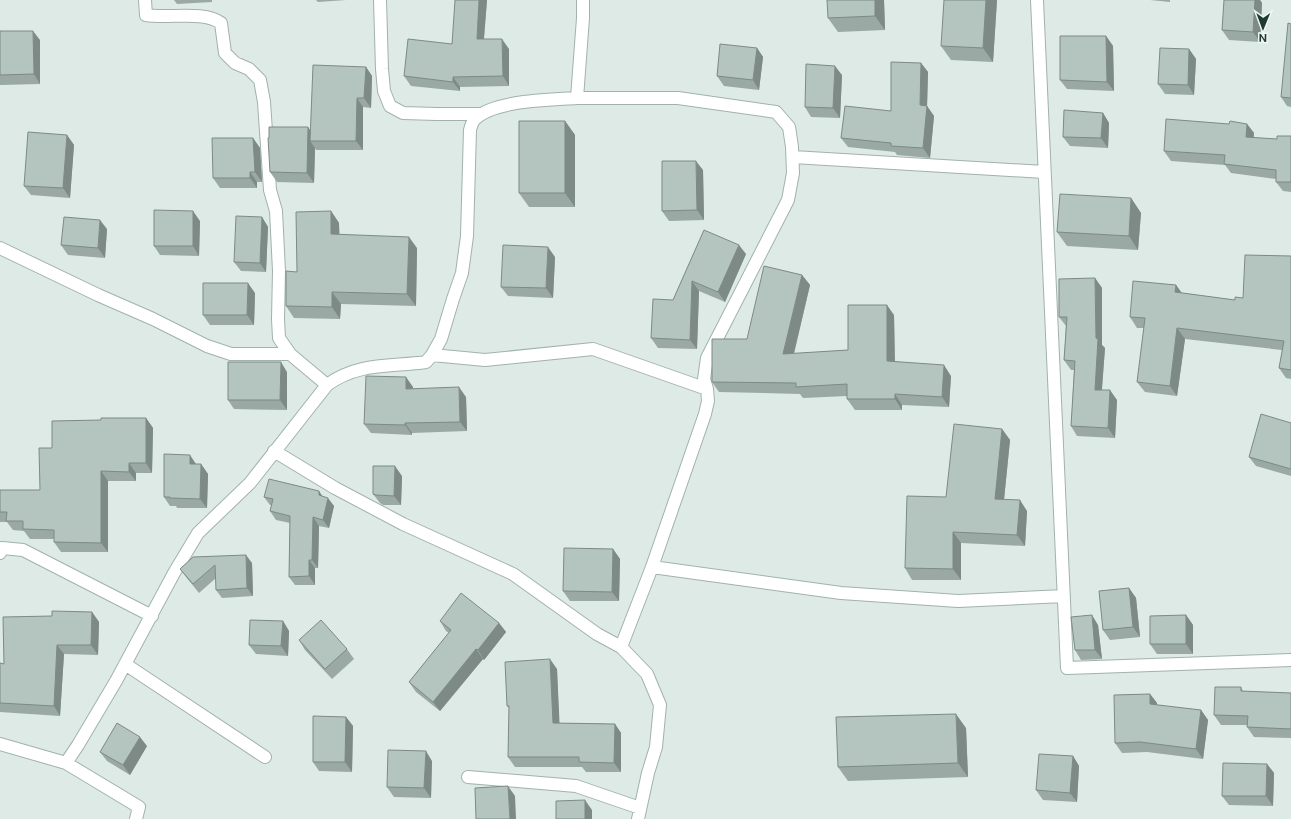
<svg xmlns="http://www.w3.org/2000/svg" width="1291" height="819" font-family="'Public Sans',sans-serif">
<rect width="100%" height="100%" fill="#deeae5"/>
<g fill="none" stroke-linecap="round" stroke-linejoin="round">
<defs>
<path id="minor" d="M 145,0 L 146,15 C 168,19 203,10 221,23 L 225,53 L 235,63 L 249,69 L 260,80 L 264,102 L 270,190 L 276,211 L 279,271 L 278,319 L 279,338 L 290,354 L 327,385
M 380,0 L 382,69 L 384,91 L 390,106 L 403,113 L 436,114 L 481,114
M 1037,0 L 1067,668 L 1291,660
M 577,98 L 678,98 L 776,112 L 789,127 L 792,147 L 793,173 L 788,200 L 707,358 L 704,379 L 707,389 L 708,401 L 705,414 L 652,567 L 621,647
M 793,157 L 1044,172
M 0,248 L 98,295 L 153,319 L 207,346 L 231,354 L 290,354
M 432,355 L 485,360 L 593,349 L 707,389
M 274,451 L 335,488 L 403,524 L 513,574 L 597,634 L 621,647 L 647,674 L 660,705 L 656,747 L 648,773 L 638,819
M 0,553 L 2,548 L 23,550 L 152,616
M 652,567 L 841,593 L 958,601 L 1064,596
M 125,664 L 265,757
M 0,744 L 66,763 L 78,745 L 116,681 L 174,573 L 198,533 L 250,483 L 327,385 C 358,362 391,367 426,362 L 432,355 L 441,339 L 453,299 L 462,273 L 467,236 L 470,130 C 471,126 472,122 475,119 C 494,100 551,100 577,98 L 583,18 L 583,0
M 66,763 L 139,807 L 136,819
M 468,777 L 576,786 L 640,808"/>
</defs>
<use href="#minor" stroke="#a1b2ac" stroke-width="14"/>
<use href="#minor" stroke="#fff" stroke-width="12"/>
</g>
<path fill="#9aa9a3" d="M 174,0 L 212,0 L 212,2 L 177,4 Z
M 316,0 L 346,0 L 318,2 Z
M 487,0 L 484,39 L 509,49 L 509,86 L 460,87 L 460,91 L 411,86 L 404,76 L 452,44 Z
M 884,0 L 885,30 L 838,32 L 828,18 Z
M 997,0 L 993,62 L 951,60 L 941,46 Z
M 1150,0 L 1170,0 L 1170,2 Z
M 1224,0 L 1260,0 L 1262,3 L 1260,42 L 1229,40 L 1222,30 Z
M 1291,24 L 1291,107 L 1287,106 L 1281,97 Z
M 0,31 L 40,40 L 40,84 L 0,85 Z
M 1106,36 L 1113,46 L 1114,91 L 1067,89 L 1060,80 Z
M 757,48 L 763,57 L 759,90 L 724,86 L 717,76 Z
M 1189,49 L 1196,59 L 1194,95 L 1165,94 L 1158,84 Z
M 921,63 L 928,72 L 927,106 L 934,116 L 930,158 L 897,155 L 895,152 L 848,147 L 841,138 L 891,111 Z
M 366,67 L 372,76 L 371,108 L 363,107 L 363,150 L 316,150 L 315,148 L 314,183 L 277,182 L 270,172 L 310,130 Z
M 842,75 L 840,118 L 811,117 L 805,107 Z
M 1103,113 L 1109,123 L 1108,148 L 1070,146 L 1063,137 Z
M 565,121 L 575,135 L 575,207 L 529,207 L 519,193 Z
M 1229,124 L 1247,124 L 1254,133 L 1253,138 L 1277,139 L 1291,136 L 1291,192 L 1283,191 L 1276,182 L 1276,179 L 1231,173 L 1225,165 L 1171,161 L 1164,151 Z
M 67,135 L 74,145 L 70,198 L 31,195 L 24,186 Z
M 253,138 L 260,148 L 262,182 L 257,182 L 257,188 L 220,188 L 213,178 Z
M 703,170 L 704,220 L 669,221 L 662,211 Z
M 1131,198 L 1141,213 L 1138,250 L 1067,246 L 1057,232 Z
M 331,211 L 339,223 L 339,234 L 417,248 L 416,306 L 341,304 L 340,319 L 294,318 L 286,306 L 297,272 Z
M 262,217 L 268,227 L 266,272 L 241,271 L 234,262 Z
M 200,221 L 199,256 L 160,255 L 154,246 Z
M 107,229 L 105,258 L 68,255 L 61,245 Z
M 704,230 L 746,254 L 725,302 L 699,291 L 697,349 L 658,348 L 651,338 L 673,300 Z
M 1291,256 L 1291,379 L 1286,378 L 1279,368 L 1282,350 L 1185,339 L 1177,396 L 1145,392 L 1137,382 L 1144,328 L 1137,328 L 1130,317 L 1176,285 L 1182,293 L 1235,300 L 1243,298 Z
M 555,257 L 553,298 L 508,296 L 501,287 Z
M 802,275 L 810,285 L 794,354 L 848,350 L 894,315 L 895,361 L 951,376 L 949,407 L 902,405 L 902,410 L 855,410 L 847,399 L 847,396 L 803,398 L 800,394 L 719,392 L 712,382 Z
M 1095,278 L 1102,288 L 1102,345 L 1105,348 L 1102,390 L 1117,400 L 1115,438 L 1077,436 L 1071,426 L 1074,370 L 1071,370 L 1064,360 L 1066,326 L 1059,317 Z
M 255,293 L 254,325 L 210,325 L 203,315 Z
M 287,372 L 287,410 L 234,409 L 228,400 Z
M 413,387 L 413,389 L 466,397 L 467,431 L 412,433 L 412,435 L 371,433 L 364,424 Z
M 146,418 L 153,428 L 152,473 L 136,473 L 136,481 L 108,481 L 108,552 L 61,552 L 54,542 L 54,539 L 30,539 L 24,531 L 13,530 L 7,522 L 0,522 L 0,490 L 40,490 L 52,448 L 101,420 Z
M 1291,423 L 1291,476 L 1256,466 L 1249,457 Z
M 1002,429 L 1010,440 L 1004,499 L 1027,511 L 1025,546 L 961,543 L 961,580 L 912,580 L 905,568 L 946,497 Z
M 196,464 L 201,464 L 208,474 L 207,508 L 177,508 L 176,506 L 170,506 L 164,497 Z
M 402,476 L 401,505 L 383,505 L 380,503 L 373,494 Z
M 323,496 L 334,506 L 329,528 L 319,526 L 318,568 L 315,568 L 315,585 L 295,585 L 289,577 L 290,523 L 276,520 L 270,511 L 272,505 L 270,505 L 264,497 Z
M 613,549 L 620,559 L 619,601 L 570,601 L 563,591 Z
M 193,557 L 252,563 L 253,596 L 222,598 L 216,590 L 216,578 L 199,593 L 186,577 L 180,569 Z
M 1129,588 L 1136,598 L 1140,637 L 1110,640 L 1103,630 Z
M 92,612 L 99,622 L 98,655 L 64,654 L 60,716 L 0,712 L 0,663 L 4,664 L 52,616 Z
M 1186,615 L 1193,625 L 1193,654 L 1157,654 L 1150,644 Z
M 283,621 L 289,631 L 288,656 L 256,654 L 249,645 Z
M 440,621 L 499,623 L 506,632 L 484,660 L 483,659 L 440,711 L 416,692 L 409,682 L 449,633 L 446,631 Z
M 1098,625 L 1102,659 L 1081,660 L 1075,650 Z
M 299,640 L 347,649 L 354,659 L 332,679 L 305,650 Z
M 557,669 L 559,723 L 615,724 L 621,733 L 621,772 L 586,772 L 582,767 L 515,767 L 508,757 L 509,708 L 507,706 Z
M 1241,687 L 1243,691 L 1291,693 L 1291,738 L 1254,737 L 1247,727 L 1247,725 L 1221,725 L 1214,715 Z
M 1150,694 L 1157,703 L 1157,705 L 1201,710 L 1208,720 L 1203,759 L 1147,752 L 1122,753 L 1115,743 Z
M 346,717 L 353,726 L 352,772 L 319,771 L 313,762 Z
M 966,728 L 968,777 L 848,781 L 838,767 Z
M 147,746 L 130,775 L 107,761 L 100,752 Z
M 1073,756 L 1079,766 L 1077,802 L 1043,800 L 1036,790 Z
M 432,761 L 431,798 L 394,797 L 387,787 Z
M 1267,764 L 1274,773 L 1273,806 L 1229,805 L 1222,796 Z"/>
<path fill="#7d8a85" d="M 479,0 L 487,0 L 483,49 L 477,39 Z
M 875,0 L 884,0 L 885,30 L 875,16 Z
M 986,0 L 997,0 L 993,62 L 983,48 Z
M 1255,0 L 1260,0 L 1262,3 L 1260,42 L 1253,32 Z
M 33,31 L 40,40 L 40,84 L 34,74 Z
M 1106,36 L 1113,46 L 1114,91 L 1107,82 Z
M 502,39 L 509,49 L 509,86 L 503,76 Z
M 757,48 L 763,57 L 759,90 L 753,80 Z
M 1189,49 L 1196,59 L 1194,95 L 1188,85 Z
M 921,63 L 928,72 L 927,108 L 927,106 L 934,116 L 930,158 L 923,148 L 920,105 Z
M 835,66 L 842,75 L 840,118 L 833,108 Z
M 366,67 L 372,76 L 371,108 L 364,98 Z
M 453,77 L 460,87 L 460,91 L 453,82 Z
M 357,98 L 363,107 L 363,150 L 356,141 Z
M 1103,113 L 1109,123 L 1108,148 L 1101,138 Z
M 565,121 L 575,135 L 575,207 L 565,193 Z
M 1247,124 L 1254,133 L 1253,147 L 1246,137 Z
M 308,127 L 315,137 L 310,141 L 315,148 L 314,183 L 307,173 Z
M 67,135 L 74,145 L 70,198 L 63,188 Z
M 253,138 L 260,148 L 262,182 L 255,172 Z
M 696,161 L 703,170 L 704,220 L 697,210 Z
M 250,172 L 257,182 L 257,188 L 250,178 Z
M 1131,198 L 1141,213 L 1138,250 L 1129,236 Z
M 193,211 L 200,221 L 199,256 L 193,246 Z
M 331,211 L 339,223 L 340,246 L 331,234 Z
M 262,217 L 268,227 L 266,272 L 260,263 Z
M 100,220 L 107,229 L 105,258 L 98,248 Z
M 409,237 L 417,248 L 416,306 L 407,294 Z
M 739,245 L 746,254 L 725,302 L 718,292 Z
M 548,247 L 555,257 L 553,298 L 546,288 Z
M 802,275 L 810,285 L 791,365 L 783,354 Z
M 1095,278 L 1102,288 L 1102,345 L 1105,348 L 1101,399 L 1095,390 L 1096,338 Z
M 692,281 L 699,291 L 697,349 L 690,340 Z
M 248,283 L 255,293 L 254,325 L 247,315 Z
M 1176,285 L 1183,295 L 1175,292 Z
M 332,292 L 341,304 L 340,319 L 332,307 Z
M 887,305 L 894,315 L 895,372 L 887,361 Z
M 1177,328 L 1185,339 L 1177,396 L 1170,386 Z
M 281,362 L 287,372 L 287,410 L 280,400 Z
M 944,365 L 951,376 L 949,407 L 942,397 Z
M 406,377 L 413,387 L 413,399 L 406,389 Z
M 459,387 L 466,397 L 467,431 L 460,422 Z
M 1110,390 L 1117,400 L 1115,438 L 1108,428 Z
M 895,394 L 902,405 L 902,410 L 895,399 Z
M 146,418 L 153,428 L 152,473 L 146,463 Z
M 405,423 L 412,433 L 412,435 L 405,425 Z
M 1002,429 L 1010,440 L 1003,510 L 995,499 Z
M 190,455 L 196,464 L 190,464 Z
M 129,463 L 136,473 L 136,481 L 129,472 Z
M 201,464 L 208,474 L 207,508 L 200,499 Z
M 395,466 L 402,476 L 401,505 L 394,496 Z
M 101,471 L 108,481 L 108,552 L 101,543 Z
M 319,491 L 325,500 L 319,495 Z
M 328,498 L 334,506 L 329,528 L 323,520 Z
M 1020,500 L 1027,511 L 1025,546 L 1017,535 Z
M 313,517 L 319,526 L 318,568 L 312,560 Z
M 953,532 L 961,543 L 961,580 L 953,569 Z
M 613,549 L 620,559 L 619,601 L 612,592 Z
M 246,555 L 252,563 L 253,596 L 247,588 Z
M 309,560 L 315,568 L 315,585 L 309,576 Z
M 1129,588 L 1136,598 L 1140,637 L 1133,627 Z
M 92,612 L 99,622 L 98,655 L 91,645 Z
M 1092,615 L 1098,625 L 1102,659 L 1095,650 Z
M 1186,615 L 1193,625 L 1193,654 L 1186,644 Z
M 283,621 L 289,631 L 288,656 L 281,646 Z
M 499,623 L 506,632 L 484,660 L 478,650 Z
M 57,645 L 64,654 L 60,716 L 54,706 Z
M 476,649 L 483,659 L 440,711 L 433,702 Z
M 550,659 L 557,669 L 560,733 L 553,723 Z
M 1150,694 L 1157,703 L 1157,714 L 1150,704 Z
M 1201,710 L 1208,720 L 1203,759 L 1196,749 Z
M 956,714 L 966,728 L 968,777 L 958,763 Z
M 346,717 L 353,726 L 352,772 L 345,762 Z
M 615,724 L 621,733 L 621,772 L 614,763 Z
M 140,737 L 147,746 L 130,775 L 123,765 Z
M 426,751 L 432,761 L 431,798 L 424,788 Z
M 1073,756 L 1079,766 L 1077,802 L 1070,793 Z
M 1267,764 L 1274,773 L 1273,806 L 1266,796 Z
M 508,786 L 515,796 L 516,819 L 510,819 Z
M 585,800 L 592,810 L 592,819 L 585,819 Z"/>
<path fill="#b3c5be" stroke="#7d8a85" d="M 455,0 L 479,0 L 477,39 L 502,39 L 503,76 L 453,77 L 453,82 L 404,76 L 408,39 L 452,44 Z
M 827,0 L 875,0 L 875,16 L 828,18 Z
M 944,0 L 986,0 L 983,48 L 941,46 Z
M 1224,0 L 1255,0 L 1253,32 L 1222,30 Z
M 1288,23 L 1291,24 L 1291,98 L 1281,97 Z
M 0,31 L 33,31 L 34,74 L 0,75 Z
M 1060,36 L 1106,36 L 1107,82 L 1060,80 Z
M 720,44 L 757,48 L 753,80 L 717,76 Z
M 1160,48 L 1189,49 L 1188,85 L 1158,84 Z
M 891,62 L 921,63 L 920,105 L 927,106 L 923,148 L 891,146 L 891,143 L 841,138 L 845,106 L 891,111 Z
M 806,64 L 835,66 L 833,108 L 805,107 Z
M 313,65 L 366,67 L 364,98 L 357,98 L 356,141 L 310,141 Z
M 1064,110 L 1103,113 L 1101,138 L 1063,137 Z
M 1166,119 L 1229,124 L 1230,121 L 1247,124 L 1246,137 L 1277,139 L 1277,136 L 1291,136 L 1291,182 L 1276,182 L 1276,170 L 1224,164 L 1225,155 L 1164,151 Z
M 519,121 L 565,121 L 565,193 L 519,193 Z
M 269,127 L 308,127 L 307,173 L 270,172 L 268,138 L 269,138 Z
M 28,132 L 67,135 L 63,188 L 24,186 Z
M 212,138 L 253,138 L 255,172 L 250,172 L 250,178 L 213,178 Z
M 662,161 L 696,161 L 697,210 L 662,211 Z
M 1060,194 L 1131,198 L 1129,236 L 1057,232 Z
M 154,210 L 193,211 L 193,246 L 154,246 Z
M 331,211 L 331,234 L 409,237 L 407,294 L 332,292 L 332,307 L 286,306 L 286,271 L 297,272 L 296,212 Z
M 236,216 L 262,217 L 260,263 L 234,262 Z
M 64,217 L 100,220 L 98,248 L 61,245 Z
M 704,230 L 739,245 L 718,292 L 692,281 L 690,340 L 651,338 L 653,299 L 673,300 Z
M 503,245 L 548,247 L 546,288 L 501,287 Z
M 1245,255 L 1291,256 L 1291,370 L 1279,368 L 1284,341 L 1177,328 L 1170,386 L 1137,382 L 1145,318 L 1130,317 L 1133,281 L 1176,285 L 1175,292 L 1235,300 L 1235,297 L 1243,298 Z
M 764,266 L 802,275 L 783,354 L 848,350 L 848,305 L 887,305 L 887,361 L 944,365 L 942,397 L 895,394 L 895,399 L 847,399 L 847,384 L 796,387 L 796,383 L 712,382 L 712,339 L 747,339 Z
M 1095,278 L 1096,338 L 1098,339 L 1095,390 L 1110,390 L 1108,428 L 1071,426 L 1075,361 L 1064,360 L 1067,317 L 1059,317 L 1059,279 Z
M 203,283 L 248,283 L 247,315 L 203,315 Z
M 228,362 L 281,362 L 280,400 L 228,400 Z
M 366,376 L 406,377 L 406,389 L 459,387 L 460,422 L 405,423 L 405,425 L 364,424 Z
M 1261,414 L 1291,423 L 1291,469 L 1249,457 Z
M 101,418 L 146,418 L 146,463 L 129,463 L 129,472 L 101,471 L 101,543 L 54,542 L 54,530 L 23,529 L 23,521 L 6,521 L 7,512 L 0,512 L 0,490 L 40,490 L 39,448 L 52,448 L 52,421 L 101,420 Z
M 954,424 L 1002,429 L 995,499 L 1020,500 L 1017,535 L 953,532 L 953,569 L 905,568 L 907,496 L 946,497 Z
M 164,454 L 190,455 L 190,464 L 201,464 L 200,499 L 170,498 L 170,497 L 164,497 Z
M 373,466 L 395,466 L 394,496 L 376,495 L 373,494 Z
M 269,479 L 319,491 L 319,495 L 328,498 L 323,520 L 313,517 L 312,560 L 309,560 L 309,576 L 289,577 L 290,516 L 270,511 L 273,499 L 264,497 Z
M 564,548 L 613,549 L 612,592 L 563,591 Z
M 246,555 L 247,588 L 216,590 L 215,565 L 193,584 L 180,569 L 193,557 Z
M 1129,588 L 1133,627 L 1103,630 L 1099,591 Z
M 461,593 L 499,623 L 478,650 L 476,649 L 433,702 L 409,682 L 451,630 L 440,621 Z
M 52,611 L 92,612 L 91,645 L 57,645 L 54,706 L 0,703 L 0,663 L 4,664 L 3,617 L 52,616 Z
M 1092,615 L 1095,650 L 1075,650 L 1071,617 Z
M 1186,615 L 1186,644 L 1150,644 L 1150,616 Z
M 250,620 L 283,621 L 281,646 L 249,645 Z
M 321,620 L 347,649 L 325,669 L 299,640 Z
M 550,659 L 553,723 L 615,724 L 614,763 L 579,762 L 579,757 L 508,757 L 509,706 L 507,706 L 505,662 Z
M 1215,687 L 1241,687 L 1241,691 L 1291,693 L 1291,729 L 1247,727 L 1248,716 L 1214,715 Z
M 1150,694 L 1150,704 L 1201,710 L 1196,749 L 1140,742 L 1115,743 L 1114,695 Z
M 956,714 L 958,763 L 838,767 L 836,717 Z
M 313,716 L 346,717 L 345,762 L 313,762 Z
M 117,723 L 140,737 L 123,765 L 100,752 Z
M 388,750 L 426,751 L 424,788 L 387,787 Z
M 1039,754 L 1073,756 L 1070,793 L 1036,790 Z
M 1223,763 L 1267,764 L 1266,796 L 1222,796 Z
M 508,786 L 510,819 L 476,819 L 475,788 Z
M 585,800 L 585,819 L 556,819 L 556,801 Z"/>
<g transform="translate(1263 28) rotate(181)" stroke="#eff7f3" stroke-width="3" paint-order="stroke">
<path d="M0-3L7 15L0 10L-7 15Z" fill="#1f3a33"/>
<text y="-6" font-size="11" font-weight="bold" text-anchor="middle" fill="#1f3a33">N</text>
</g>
</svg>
